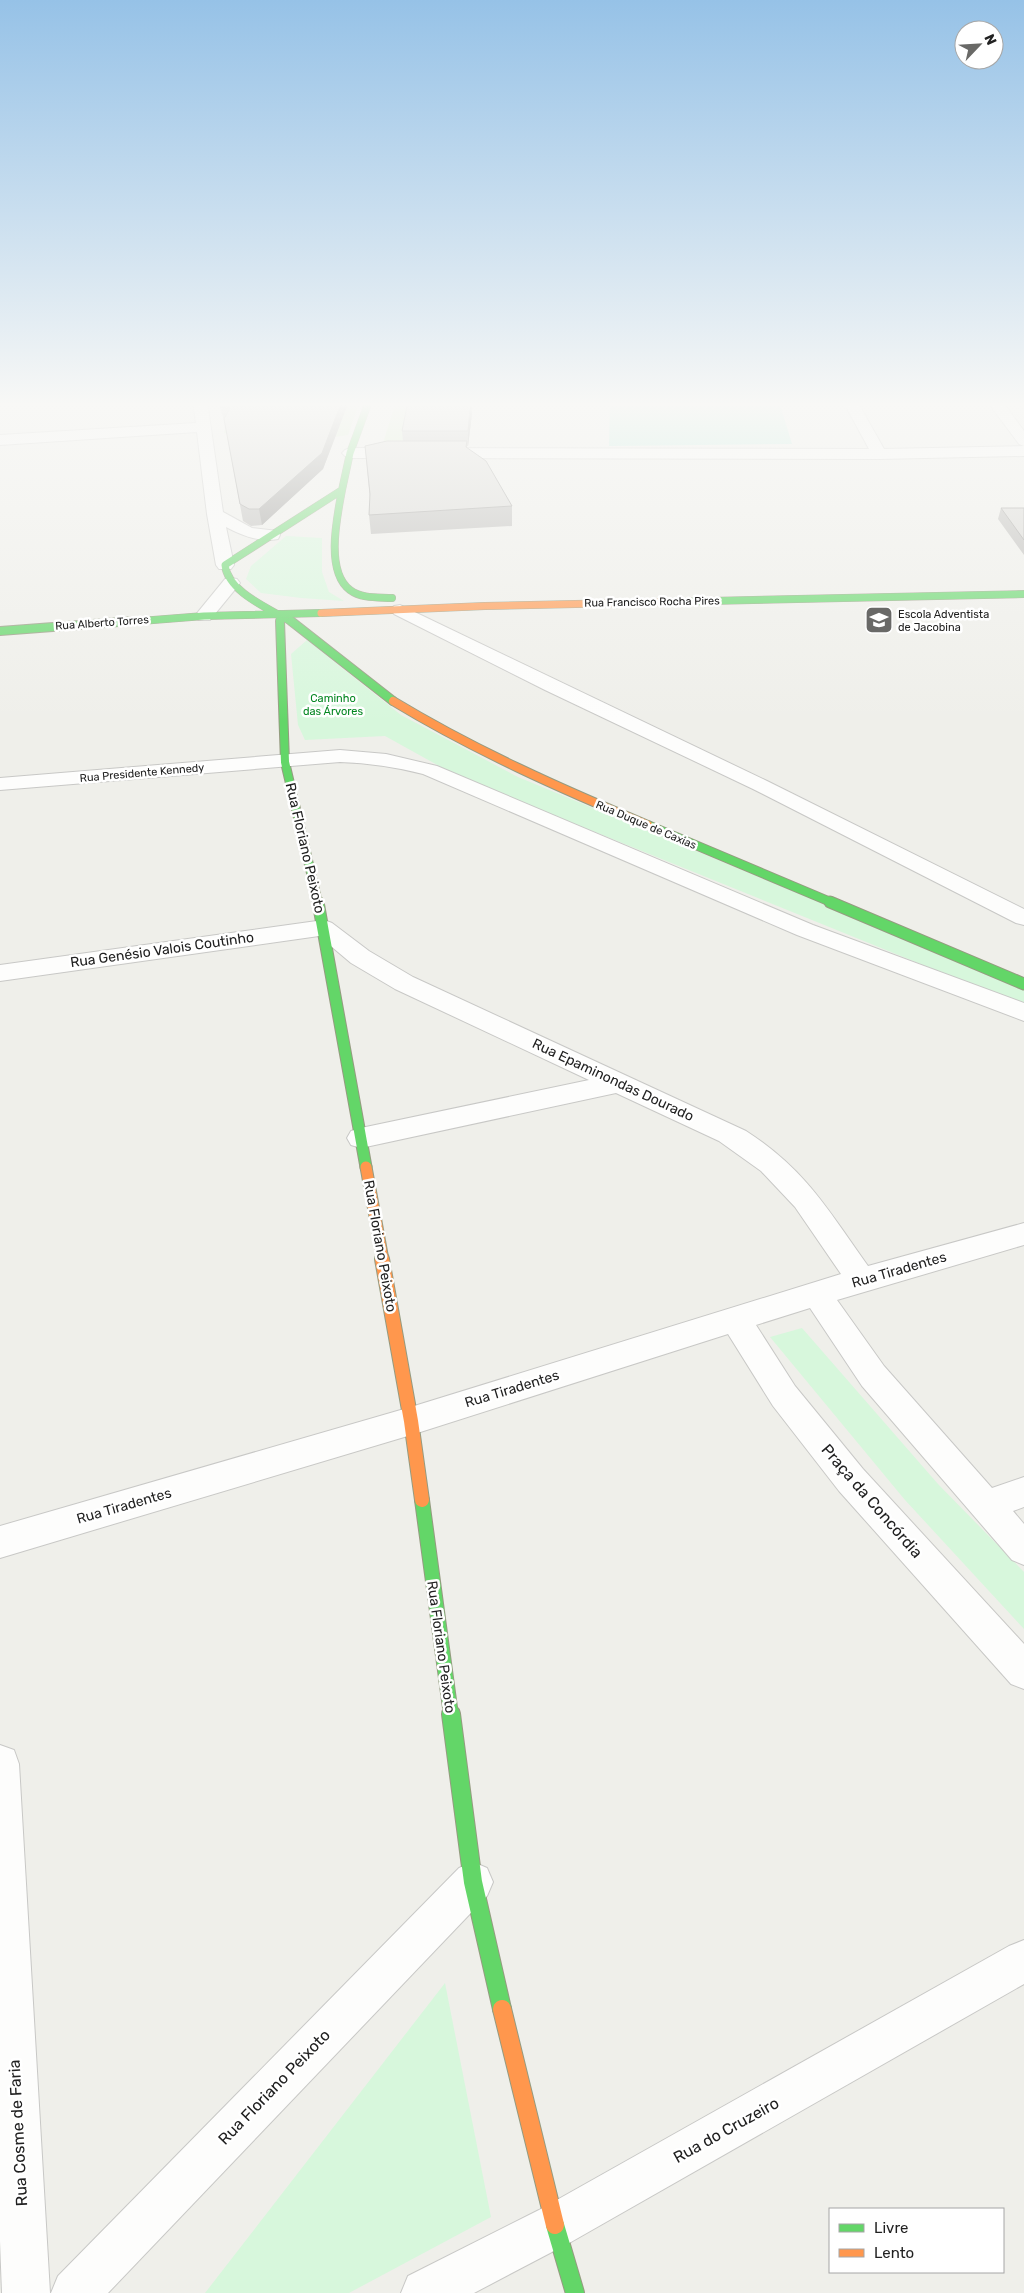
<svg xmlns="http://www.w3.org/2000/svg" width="1024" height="2293" font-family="Rubik,sans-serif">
<rect width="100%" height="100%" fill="#efefea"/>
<path fill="#d6efc7" d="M 349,401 L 360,401 L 348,435 L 334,437 L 224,433 L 226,424 L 336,435 Z
M 396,401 L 411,401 L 404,440 L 380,453 Z"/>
<path fill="#d7f7dc" d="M 286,536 L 322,538 L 322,572 L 329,592 L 344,601 L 301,598 L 261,593 L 246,579 L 251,566 Z
M 307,640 L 401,715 L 518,777 L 1024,987 L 1024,1006 L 459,777 L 385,736 L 305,740 L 298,725 L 291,654 Z
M 802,1328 L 938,1484 L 1024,1572 L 1024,1629 L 905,1500 L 770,1337 Z
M 445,1983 L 491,2217 L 349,2293 L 205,2293 Z"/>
<path fill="#b2ebda" d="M 610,401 L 779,401 L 792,444 L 609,446 Z"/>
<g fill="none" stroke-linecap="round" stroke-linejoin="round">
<defs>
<path id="street" d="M 193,401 L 207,401 L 223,512 L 252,528 L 278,531 L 280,535 L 278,539 C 260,543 241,535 226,527 L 234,565 L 231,569 L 219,569 L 216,565 L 207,514 L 197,432 L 0,445 L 0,435 L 196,423 Z
M 843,401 L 857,401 L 884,449 L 1024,446 L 1024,456 L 879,459 L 350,458 L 345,456 L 342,453 L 345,450 L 350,448 L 869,449 Z
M 987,401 L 1002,401 L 1024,431 L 1024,446 L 1019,444 Z
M 231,578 L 237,579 L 240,583 L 237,587 L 210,620 L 198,620 L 195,616 L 198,612 L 225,579 Z
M 400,605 L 767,781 L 1024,909 L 1024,925 L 1016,923 L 753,789 L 545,690 L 394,614 L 391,610 L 394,606 Z
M 340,750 L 386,754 L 437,766 L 813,925 L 1024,1003 L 1024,1021 L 797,935 L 423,774 C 396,767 368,763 340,762 L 0,790 L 0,778 Z
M 324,920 L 332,923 L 369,951 L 413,977 L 746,1131 C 806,1170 828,1210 868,1266 L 1024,1223 L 1024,1245 L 837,1300 L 884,1366 L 992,1488 L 1024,1477 L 1024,1507 L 1013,1511 L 1024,1524 L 1024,1565 L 1012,1560 L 862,1386 L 810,1308 L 756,1325 L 795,1386 L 863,1469 L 1024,1644 L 1024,1689 L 1011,1684 L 839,1491 L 773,1406 L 728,1334 L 411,1435 L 0,1558 L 0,1526 L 411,1407 L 841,1274 L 795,1207 L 761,1171 L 719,1141 L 616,1093 L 361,1148 L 351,1145 L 347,1138 L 351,1131 L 361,1128 L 589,1080 L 395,989 L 351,963 L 319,936 L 0,981 L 0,965 Z
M 0,1745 L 14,1750 L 19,1764 L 50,2293 L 2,2293 L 0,2241 Z
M 473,1862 L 487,1868 L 493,1882 L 487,1896 L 108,2293 L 51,2293 L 58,2276 L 459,1868 Z
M 1024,1940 L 1024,1984 L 571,2242 L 474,2293 L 401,2293 L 408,2276 L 539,2210 L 1009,1946 Z"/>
<path id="fast-far4" d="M 342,490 C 337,517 325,571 350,590 C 362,599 379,597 392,598
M 665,602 L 1024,594
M 280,614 L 280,623
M 115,623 L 204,616 L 321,613
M 293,623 C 271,609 228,593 225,565 L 342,490 L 350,453 L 369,401"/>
<path id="fast-far3" d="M 280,621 L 285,762 L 318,903
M 291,621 L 393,701
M 0,631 L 132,621
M 648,825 L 833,903"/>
<path id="fast-far2" d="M 318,902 L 366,1167
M 830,902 L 1024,984"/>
<path id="fast-far1" d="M 422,1500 L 451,1715"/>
<path id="fast" d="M 451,1714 L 473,1882 L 502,2009
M 555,2225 L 575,2293"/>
<path id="slow-far4" d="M 321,613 L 485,606 L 665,602"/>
<path id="slow-far3" d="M 393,701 C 474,750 561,789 648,825"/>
<path id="slow-far2" d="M 366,1167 L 383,1260"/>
<path id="slow-far1" d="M 382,1259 L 411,1421 L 422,1500"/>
<path id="slow" d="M 502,2009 L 555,2225"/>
</defs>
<use href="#street" stroke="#c8c8c6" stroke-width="2"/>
<use href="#fast-far4" stroke="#959b80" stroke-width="8"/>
<use href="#fast-far3" stroke="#959b80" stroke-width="10"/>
<use href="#fast-far2" stroke="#959b80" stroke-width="13"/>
<use href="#fast-far1" stroke="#959b80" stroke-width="16"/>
<use href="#fast" stroke="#959b80" stroke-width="20"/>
<use href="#slow-far4" stroke="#959b80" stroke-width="8"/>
<use href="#slow-far3" stroke="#959b80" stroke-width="10"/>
<use href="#slow-far2" stroke="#959b80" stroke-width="13"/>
<use href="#slow-far1" stroke="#959b80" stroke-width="16"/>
<use href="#slow" stroke="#959b80" stroke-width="20"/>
<use href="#street" fill="#fdfdfc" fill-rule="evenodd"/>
<use href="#fast-far4" stroke="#63d668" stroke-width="7"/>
<use href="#fast-far3" stroke="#63d668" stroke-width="8"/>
<use href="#fast-far2" stroke="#63d668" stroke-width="11"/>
<use href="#fast-far1" stroke="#63d668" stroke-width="14"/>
<use href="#fast" stroke="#63d668" stroke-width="18"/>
<use href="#slow-far4" stroke="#ff974d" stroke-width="7"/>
<use href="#slow-far3" stroke="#ff974d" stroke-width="8"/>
<use href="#slow-far2" stroke="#ff974d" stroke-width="11"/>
<use href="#slow-far1" stroke="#ff974d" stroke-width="14"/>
<use href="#slow" stroke="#ff974d" stroke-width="18"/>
</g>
<path fill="#b8b7b4" d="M 218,401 L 349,401 L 323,469 L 262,525 L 251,526 L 243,521 L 225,424 Z
M 471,401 L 472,414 L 468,446 L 467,446 L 467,448 L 512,506 L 512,526 L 371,534 L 369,515 L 370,499 L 365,446 L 403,441 L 402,431 Z
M 1001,508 L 1024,508 L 1024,555 L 998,519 Z"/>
<path fill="#969592" d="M 342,401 L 349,401 L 323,469 L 262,525 L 259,509 Z
M 471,401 L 472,414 L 468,446 L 468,431 Z"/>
<path fill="#d6d5d1" stroke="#969592" d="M 220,401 L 342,401 L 322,453 L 259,509 L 249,509 L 240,504 L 224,419 L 230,408 L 222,408 Z
M 408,401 L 471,401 L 468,431 L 402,431 Z
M 387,441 L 467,441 L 466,447 L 486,461 L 512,506 L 369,515 L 370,494 L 365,446 Z
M 1001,508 L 1024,508 L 1024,540 Z"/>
<linearGradient id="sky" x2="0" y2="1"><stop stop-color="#96c2e7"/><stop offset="0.56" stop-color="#f8f8f6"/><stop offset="1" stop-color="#f8f8f6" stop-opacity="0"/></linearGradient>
<rect width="1024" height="722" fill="url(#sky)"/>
<defs>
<symbol id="school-square" viewBox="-11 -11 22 22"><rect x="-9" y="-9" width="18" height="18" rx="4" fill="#696967" stroke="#fff"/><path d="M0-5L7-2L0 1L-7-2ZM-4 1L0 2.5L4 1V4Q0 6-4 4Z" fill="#fff"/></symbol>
</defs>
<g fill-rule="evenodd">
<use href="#school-square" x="863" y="604" width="32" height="32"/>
</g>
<g text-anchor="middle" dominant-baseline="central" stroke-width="5" stroke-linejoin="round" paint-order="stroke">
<g font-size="11" fill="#212121" stroke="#fff">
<text transform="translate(652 602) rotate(-1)">Rua Francisco Rocha Pires</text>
<text transform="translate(102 623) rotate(-4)">Rua Alberto Torres</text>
<text transform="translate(142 773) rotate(-5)">Rua Presidente Kennedy</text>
<text transform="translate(646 825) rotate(23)">Rua Duque de Caxias</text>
</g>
<g font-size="11" fill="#212121" stroke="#fff" text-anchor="start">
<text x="898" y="614">Escola Adventista<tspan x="898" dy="13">de Jacobina</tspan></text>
</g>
<g font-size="11" fill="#038620" stroke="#fff">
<text x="333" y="698">Caminho<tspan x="333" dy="13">das Árvores</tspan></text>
</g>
<g font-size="14" fill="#212121" stroke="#fff">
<text transform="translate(305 848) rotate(77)">Rua Floriano Peixoto</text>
<text transform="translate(162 950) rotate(-8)">Rua Genésio Valois Coutinho</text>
<text transform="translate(613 1080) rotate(25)">Rua Epaminondas Dourado</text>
<text transform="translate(380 1246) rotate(80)">Rua Floriano Peixoto</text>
<text transform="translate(899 1270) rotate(-16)">Rua Tiradentes</text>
<text transform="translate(512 1389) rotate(-17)">Rua Tiradentes</text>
<text transform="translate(124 1506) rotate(-16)">Rua Tiradentes</text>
<text transform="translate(441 1647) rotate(82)">Rua Floriano Peixoto</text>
</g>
<g font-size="16" fill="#212121" stroke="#fff">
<text transform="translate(872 1501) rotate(49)">Praça da Concórdia</text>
<text transform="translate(274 2087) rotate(-46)">Rua Floriano Peixoto</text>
<text transform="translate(726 2130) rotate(-29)">Rua do Cruzeiro</text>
<text transform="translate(18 2133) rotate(-93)">Rua Cosme de Faria</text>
</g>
</g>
<rect x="829" y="2208" width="175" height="65" fill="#ffffff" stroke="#a6a6a6"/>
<rect x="839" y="2224" width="25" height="8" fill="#63d668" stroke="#a6a6a6"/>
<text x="874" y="2233" font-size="15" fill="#212121">Livre</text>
<rect x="839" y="2249" width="25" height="8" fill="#ff974d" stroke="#a6a6a6"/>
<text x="874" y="2258" font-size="15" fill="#212121">Lento</text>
<g transform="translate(979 45) rotate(65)"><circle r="24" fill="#ffffff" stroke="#a6a6a6"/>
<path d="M0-4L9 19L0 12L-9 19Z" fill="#696967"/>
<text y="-8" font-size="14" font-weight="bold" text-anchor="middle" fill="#212121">N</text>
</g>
</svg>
